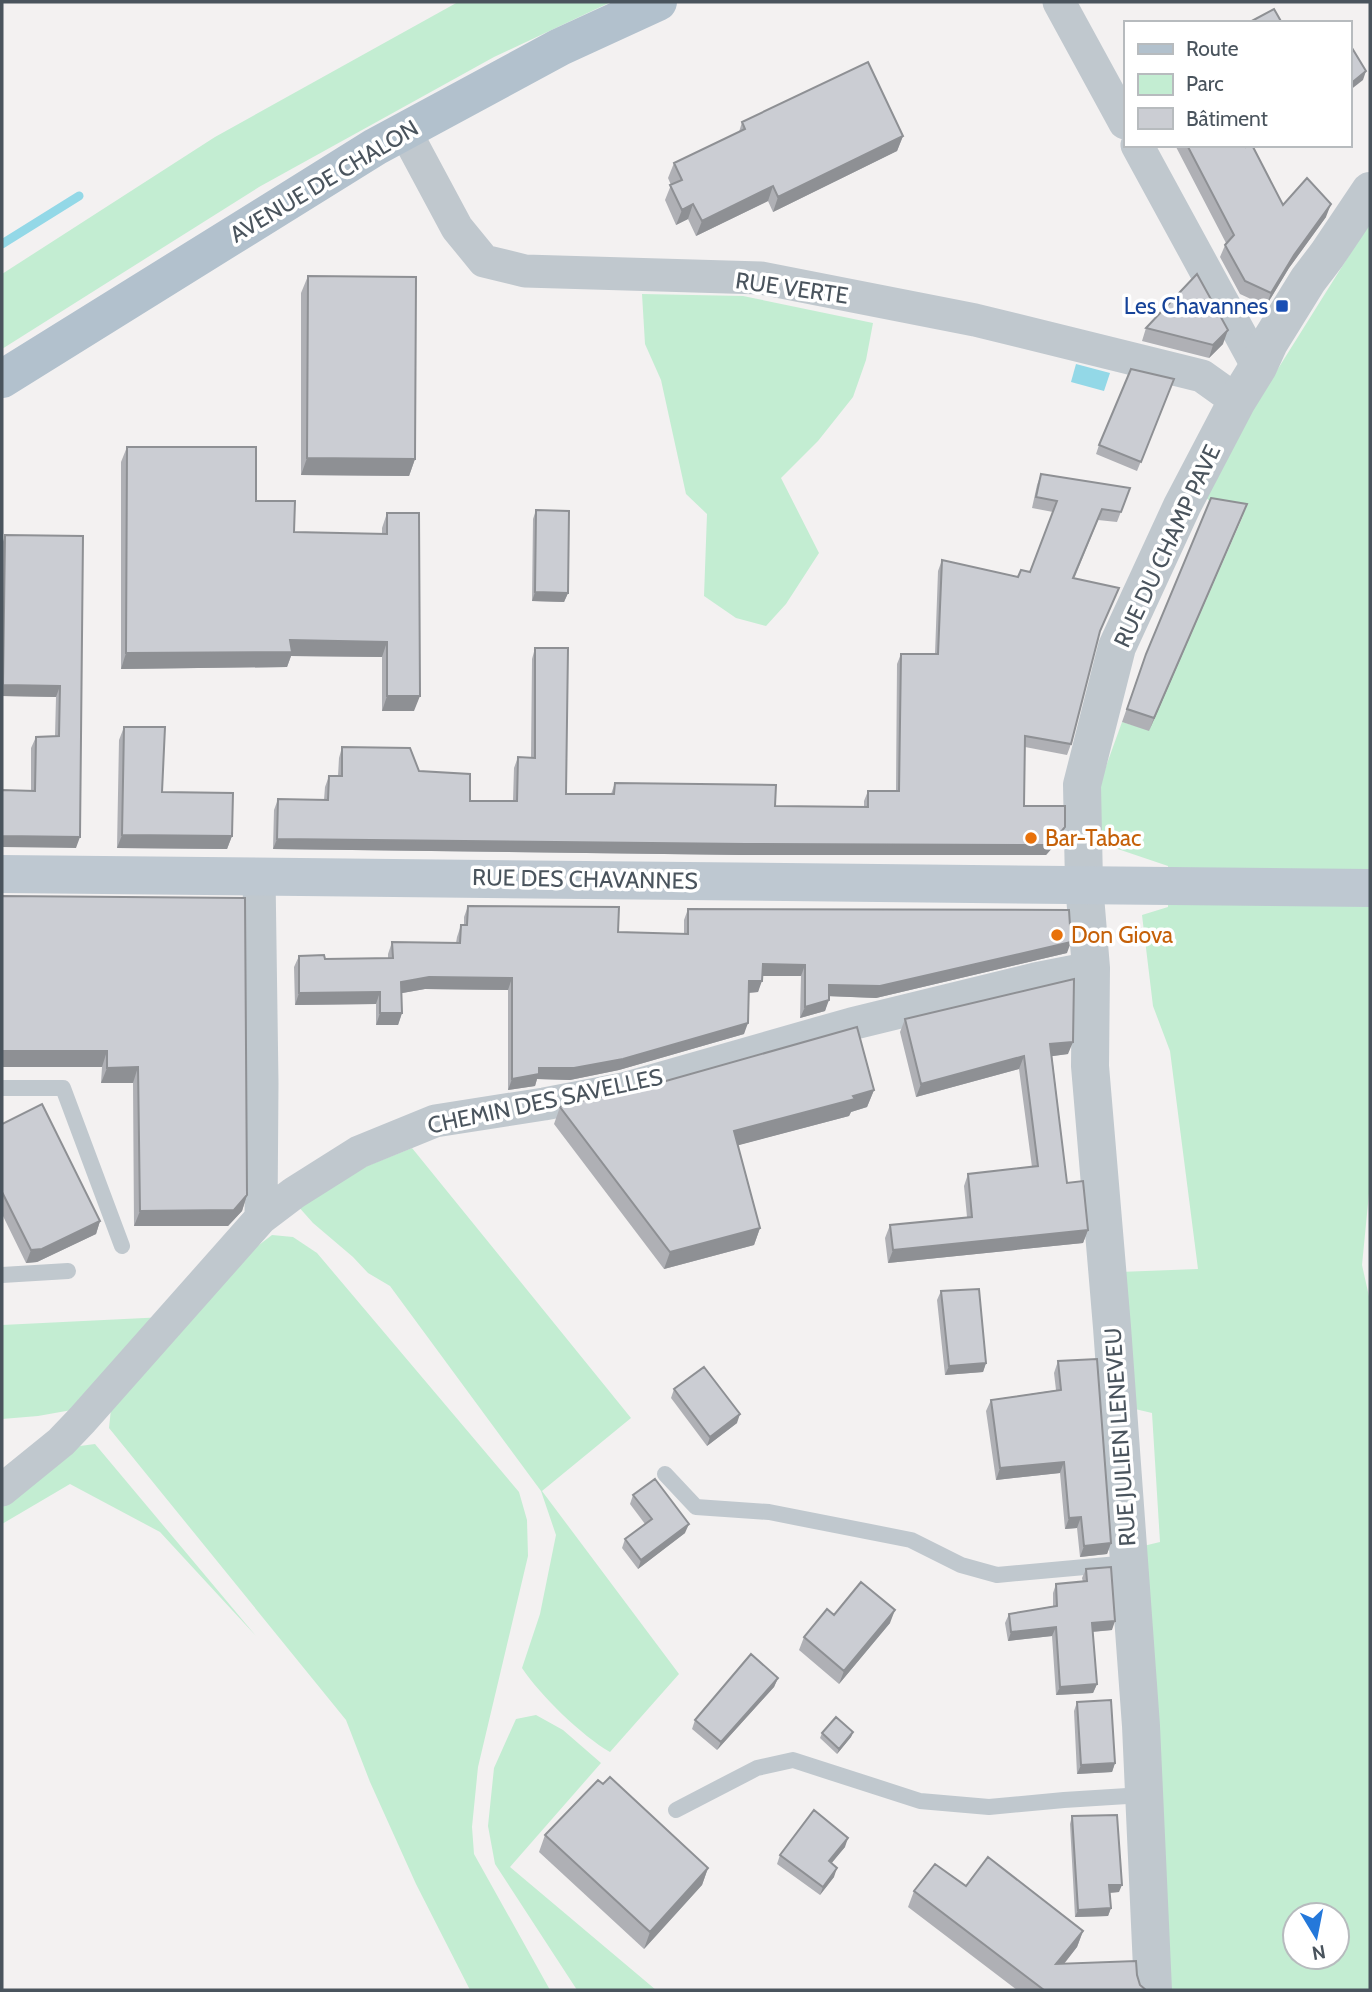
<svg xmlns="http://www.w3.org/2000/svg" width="1372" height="1992" font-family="Cabin,sans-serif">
<rect width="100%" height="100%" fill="#f3f1f1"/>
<path fill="#c3edd2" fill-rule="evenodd" d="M 458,2 L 611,2 L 494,57 L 259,187 L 2,349 L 2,274 L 215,137 Z
M 1370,222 L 1370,1183 L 1362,1265 L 1370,1301 L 1370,1990 L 1158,1990 L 1135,1548 L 1160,1542 L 1152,1413 L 1135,1409 L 1119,1272 L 1198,1269 L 1170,1051 L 1153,1006 L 1142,915 L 1168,907 L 1168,866 L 1100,843 L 1100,783 L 1122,722 L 1149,730 L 1243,516 L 1211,502 L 1200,493 ZM 1295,1915 L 1337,1915 L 1337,1957 L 1295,1957 Z
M 642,294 L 743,296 L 873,323 L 866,360 L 853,397 L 818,441 L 781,478 L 819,553 L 786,604 L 766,626 L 736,618 L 704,596 L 707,514 L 686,494 L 661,380 L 645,344 Z
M 412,1148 L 631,1418 L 542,1491 L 679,1674 L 610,1752 C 582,1736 540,1695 522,1668 L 540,1614 L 556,1535 L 541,1491 L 390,1286 L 368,1273 L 353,1257 L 313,1223 L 297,1205 L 367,1166 Z
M 272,1235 L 293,1237 L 317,1253 L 519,1492 L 527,1520 L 528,1556 L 478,1767 L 472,1827 L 474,1854 L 550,1990 L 470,1990 L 416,1884 L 370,1782 L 346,1720 L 109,1428 L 111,1409 L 255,1248 Z
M 165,1317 L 83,1408 L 38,1416 L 2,1419 L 2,1325 Z
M 95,1444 L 256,1636 L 160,1532 L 70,1484 L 2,1524 L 2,1503 L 80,1446 Z
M 536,1715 L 563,1730 L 601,1763 L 510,1867 L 656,1990 L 577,1990 L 495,1864 L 488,1826 L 494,1768 L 516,1719 Z"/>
<path fill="#93d8e7" d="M 1076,364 L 1110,373 L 1104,391 L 1071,382 Z"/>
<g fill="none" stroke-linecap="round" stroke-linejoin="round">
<path stroke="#93d8e7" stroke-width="9" d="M 2,244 L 79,196"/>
<path stroke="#c0c8ce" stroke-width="16" d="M 2,1088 L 63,1088 L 122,1246
M 2,1275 L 68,1271
M 665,1474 L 696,1507 L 769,1512 L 911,1540 L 961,1565 L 997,1575 L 1129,1563
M 676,1810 L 757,1768 L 793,1760 L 920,1801 L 989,1807 L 1064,1800 L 1143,1795"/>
<path stroke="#c0c8ce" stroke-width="33" d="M 1059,2 L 1125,123
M 405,131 L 457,228 L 484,261 L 525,271 L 761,278 L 975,320 L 1202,376 L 1237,401
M 1137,145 L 1258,367
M 259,875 L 262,1083 L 261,1218
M 2,1490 L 61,1442 L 82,1420 L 261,1218 L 294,1193 L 359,1152 L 435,1121 L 544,1104 L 623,1089 L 851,1024 L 1035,979 L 1091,968"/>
<path stroke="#c0c8ce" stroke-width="38" d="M 1153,1990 L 1141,1726 L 1112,1327 L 1090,1066 L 1091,968 L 1084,884 L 1082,785 L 1117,647 L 1182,506 L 1237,401 L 1258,367 L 1269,343 L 1308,280 L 1327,255 L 1370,191"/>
<path stroke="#bec8d1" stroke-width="38" d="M 2,874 L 1370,888"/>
<path stroke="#b2c1cd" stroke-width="38" d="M 2,379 L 375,147 L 560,47 L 658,2"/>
</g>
<path fill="#afb0b5" d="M 742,122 L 903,136 L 897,151 L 773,212 L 768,201 L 696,236 L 688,219 L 676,225 L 665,200 L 671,185 L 668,178 L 674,163 L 739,132 Z
M 1175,145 L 1245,145 L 1283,205 L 1326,217 L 1289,268 L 1266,306 L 1240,294 L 1220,257 L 1226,243 Z
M 308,276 L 415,459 L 409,476 L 301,475 L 301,293 Z
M 1146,328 L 1223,344 L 1209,358 L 1142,341 Z
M 1174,379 L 1137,471 L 1096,454 L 1099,445 Z
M 127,447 L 256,501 L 294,532 L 382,534 L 382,528 L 387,513 L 414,711 L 382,711 L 382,657 L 291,656 L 287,667 L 121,669 L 121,462 Z
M 1041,474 L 1130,488 L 1117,522 L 1098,520 L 1074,579 L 1119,588 L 1098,636 L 1071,744 L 1067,755 L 1025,747 L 1024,806 L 1061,838 L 1046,855 L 742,855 L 273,849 L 274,810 L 278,799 L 324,800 L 325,787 L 329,776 L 338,776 L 339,758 L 342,747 L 419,771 L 470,801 L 513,801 L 514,768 L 518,757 L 531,758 L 532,659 L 535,648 L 566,794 L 611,794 L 615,783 L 775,806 L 864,807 L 864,801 L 868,791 L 896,791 L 897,664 L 901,654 L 935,654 L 938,571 L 942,560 L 1018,577 L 1030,572 L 1053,512 L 1032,508 L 1037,485 Z
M 1247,504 L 1149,731 L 1122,722 L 1146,654 Z
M 536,510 L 568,593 L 564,602 L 532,601 L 533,519 Z
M 5,535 L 83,536 L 76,848 L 31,791 L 31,748 L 36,737 L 55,736 L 56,697 L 2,696 L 2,545 Z
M 124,727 L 162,792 L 232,836 L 227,849 L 117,848 L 119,740 Z
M 2,896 L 247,1195 L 242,1211 L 228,1226 L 134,1226 L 133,1083 L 101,1083 L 102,1067 L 2,1067 Z
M 468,906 L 618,932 L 684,934 L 684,920 L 688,909 L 1067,953 L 876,998 L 829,996 L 825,1011 L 800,1018 L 801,976 L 762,976 L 758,992 L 749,993 L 744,1034 L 619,1070 L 570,1080 L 537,1079 L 535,1086 L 508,1090 L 508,990 L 425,989 L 402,993 L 402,1013 L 398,1025 L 376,1025 L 376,1004 L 295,1005 L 294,967 L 299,956 L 325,959 L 388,958 L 388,954 L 392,942 L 456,943 L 457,937 L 461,925 L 464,925 L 464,917 Z
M 905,1019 L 1068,1054 L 1052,1056 L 1067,1183 L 1088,1230 L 1083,1243 L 888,1263 L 885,1238 L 890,1225 L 967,1217 L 964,1186 L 968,1174 L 1032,1167 L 1019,1069 L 916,1097 L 900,1032 Z
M 874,1090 L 867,1107 L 851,1112 L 849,1116 L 738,1145 L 760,1228 L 754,1245 L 664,1269 L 554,1124 L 560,1107 Z
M 2,1124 L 100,1221 L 96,1234 L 37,1262 L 26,1263 L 2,1214 Z
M 941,1291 L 986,1363 L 983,1372 L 945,1375 L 937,1300 Z
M 1058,1361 L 1111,1543 L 1107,1554 L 1080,1557 L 1077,1528 L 1065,1529 L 1060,1473 L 996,1480 L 986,1411 L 991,1400 L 1056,1390 L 1054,1373 Z
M 674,1389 L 737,1423 L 707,1446 L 671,1398 Z
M 633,1495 L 685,1533 L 638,1569 L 622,1548 L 625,1539 L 645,1524 L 630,1504 Z
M 1086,1569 L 1112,1630 L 1093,1632 L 1097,1684 L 1093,1693 L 1056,1695 L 1052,1636 L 1008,1641 L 1005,1623 L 1009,1614 L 1053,1606 L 1053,1593 L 1056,1584 L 1083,1582 L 1082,1578 Z
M 834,1615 L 890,1623 L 839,1684 L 799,1650 L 804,1637 Z
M 778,1678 L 774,1687 L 717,1750 L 692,1729 L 695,1720 Z
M 1077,1702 L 1115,1763 L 1112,1772 L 1077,1774 L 1074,1711 Z
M 853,1732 L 851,1737 L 837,1754 L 820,1738 L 822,1733 Z
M 603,1784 L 708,1868 L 702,1885 L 644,1949 L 539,1852 L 545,1835 Z
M 1072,1816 L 1119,1892 L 1110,1893 L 1111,1908 L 1108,1916 L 1075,1917 L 1070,1824 Z
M 845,1847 L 831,1863 L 834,1877 L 820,1895 L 777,1864 L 780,1855 Z
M 966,1886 L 1083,1931 L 1077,1947 L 1064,1964 L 1137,1975 L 1140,1985 L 1146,1990 L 1017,1990 L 908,1907 L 914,1891 Z"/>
<path fill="#8e9094" d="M 1366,71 L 1363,80 L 1349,91 L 1349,85 Z
M 903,136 L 897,151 L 773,212 L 778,197 Z
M 773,186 L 768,201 L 696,236 L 702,221 Z
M 693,204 L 688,219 L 676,225 L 682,210 Z
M 1331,204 L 1326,217 L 1289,268 L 1266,306 L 1271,293 L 1294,255 Z
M 1228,330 L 1223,344 L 1209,358 L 1213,345 Z
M 307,458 L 415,459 L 409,476 L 301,475 Z
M 1247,504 L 1242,517 L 1149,731 L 1154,718 Z
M 535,592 L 568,593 L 564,602 L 532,601 Z
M 290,640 L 387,642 L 382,657 L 291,656 L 287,667 L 121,669 L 126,653 Z
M 3,685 L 60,686 L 56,697 L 2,696 L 2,689 Z
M 387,696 L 420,696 L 414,711 L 382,711 Z
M 1065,827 L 1061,838 L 1046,855 L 742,855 L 273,849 L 277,839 Z
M 122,835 L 232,836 L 227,849 L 117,848 Z
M 2,836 L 80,837 L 76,848 L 2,847 Z
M 1071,942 L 1067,953 L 876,998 L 825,996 L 829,985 Z
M 763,964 L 805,965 L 801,976 L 759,976 Z
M 429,977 L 512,978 L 508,990 L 425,989 L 397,994 L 401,982 Z
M 749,981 L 762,981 L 758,992 L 745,993 Z
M 380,992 L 376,1004 L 295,1005 L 299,993 Z
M 829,1000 L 825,1011 L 800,1018 L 805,1007 Z
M 380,1013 L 402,1013 L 398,1025 L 376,1025 Z
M 748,1023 L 744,1034 L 619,1070 L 570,1080 L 537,1079 L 535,1086 L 508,1090 L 512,1079 L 539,1068 Z
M 1073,1042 L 1068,1054 L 1046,1057 L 1050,1044 Z
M 2,1051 L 107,1051 L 102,1067 L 2,1067 Z
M 1024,1056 L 1019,1069 L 916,1097 L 921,1084 Z
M 138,1067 L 133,1083 L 101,1083 L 107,1068 Z
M 874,1090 L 867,1107 L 851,1112 L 849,1116 L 728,1148 L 734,1131 Z
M 247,1195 L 242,1211 L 228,1226 L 134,1226 L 140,1211 Z
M 100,1221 L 96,1234 L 37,1262 L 26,1263 L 31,1250 Z
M 760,1228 L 754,1245 L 664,1269 L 670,1252 Z
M 1088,1230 L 1083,1243 L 888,1263 L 893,1250 Z
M 986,1363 L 983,1372 L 945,1375 L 949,1366 Z
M 740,1414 L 737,1423 L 707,1446 L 710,1437 Z
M 1064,1462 L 1060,1473 L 996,1480 L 1000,1468 Z
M 1081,1517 L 1077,1528 L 1065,1529 L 1069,1518 Z
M 689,1524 L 685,1533 L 638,1569 L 641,1560 Z
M 1111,1543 L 1107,1554 L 1080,1557 L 1084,1546 Z
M 895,1610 L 890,1623 L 839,1684 L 844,1671 Z
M 1115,1621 L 1112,1630 L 1089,1632 L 1092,1623 Z
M 1056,1627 L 1052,1636 L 1008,1641 L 1011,1632 Z
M 778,1678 L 774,1687 L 717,1750 L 721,1742 Z
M 1097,1684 L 1093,1693 L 1056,1695 L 1060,1687 Z
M 853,1732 L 851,1737 L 837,1754 L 839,1749 Z
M 1115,1763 L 1112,1772 L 1077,1774 L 1081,1765 Z
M 848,1838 L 845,1847 L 826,1870 L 829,1861 Z
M 708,1868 L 702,1885 L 644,1949 L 650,1932 Z
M 837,1868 L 834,1877 L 820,1895 L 823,1887 Z
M 1109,1885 L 1122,1885 L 1119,1892 L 1106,1893 Z
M 1111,1908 L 1108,1916 L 1075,1917 L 1078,1910 Z
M 1083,1931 L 1077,1947 L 1051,1980 L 1056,1964 Z"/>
<path fill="#cbcdd3" stroke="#8e9094" stroke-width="2" d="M 1274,9 L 1282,23 L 1248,23 Z
M 1349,43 L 1366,71 L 1349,85 Z
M 868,62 L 903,136 L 778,197 L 773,186 L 702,221 L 693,204 L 682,210 L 670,185 L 682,180 L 674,163 L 745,129 L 742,122 Z
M 1187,145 L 1245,145 L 1246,147 L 1252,145 L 1283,205 L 1307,178 L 1331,204 L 1294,255 L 1271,293 L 1245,281 L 1225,245 L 1234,235 Z
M 1197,274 L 1228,330 L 1213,345 L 1146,328 Z
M 308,276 L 416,277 L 415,459 L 307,458 Z
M 1131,369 L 1174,379 L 1141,462 L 1099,445 Z
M 127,447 L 256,447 L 256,501 L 295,501 L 294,532 L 387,534 L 387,513 L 419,513 L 420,696 L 387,696 L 387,642 L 290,640 L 292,652 L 126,653 Z
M 1041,474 L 1130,488 L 1121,512 L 1102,509 L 1073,578 L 1119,588 L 1100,631 L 1071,744 L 1025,736 L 1024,806 L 1065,806 L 1065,827 L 1050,845 L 746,844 L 277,839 L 278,799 L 328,800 L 329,776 L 342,776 L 342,747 L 410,748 L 419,771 L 470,774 L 470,801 L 517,801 L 518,757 L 535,758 L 535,648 L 568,648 L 566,794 L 614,794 L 615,783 L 776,785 L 775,806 L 868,807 L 868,791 L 899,791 L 901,654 L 938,654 L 942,560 L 1018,577 L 1021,570 L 1030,572 L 1057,501 L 1036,497 Z
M 1211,498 L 1247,504 L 1154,718 L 1127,709 L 1146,654 Z
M 536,510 L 569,511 L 568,593 L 535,592 Z
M 5,535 L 83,536 L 80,837 L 2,836 L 2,790 L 35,791 L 36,737 L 59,736 L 60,686 L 3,685 Z
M 124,727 L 165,727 L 162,792 L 233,793 L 232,836 L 122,835 Z
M 2,896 L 245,898 L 247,1195 L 234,1210 L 140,1211 L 138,1067 L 107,1068 L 107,1051 L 2,1051 Z
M 468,906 L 619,907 L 618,932 L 688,934 L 688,909 L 1069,910 L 1071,942 L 880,986 L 829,985 L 829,1000 L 805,1007 L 805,965 L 763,964 L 762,981 L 749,981 L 748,1023 L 623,1059 L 574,1068 L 539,1068 L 539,1074 L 512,1079 L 512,978 L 429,977 L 401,982 L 402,1013 L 380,1013 L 380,992 L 299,993 L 299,956 L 324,955 L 325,959 L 393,958 L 392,942 L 460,943 L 461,925 L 467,925 Z
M 1074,979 L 1073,1042 L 1050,1044 L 1067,1183 L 1083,1181 L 1088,1230 L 893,1250 L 890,1225 L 972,1217 L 968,1174 L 1038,1166 L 1024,1056 L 921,1084 L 905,1019 Z
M 857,1027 L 874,1090 L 853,1096 L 855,1099 L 734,1131 L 760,1228 L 670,1252 L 560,1107 L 580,1101 L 634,1090 Z
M 42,1104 L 100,1221 L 42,1249 L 31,1250 L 2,1192 L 2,1124 Z
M 979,1289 L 986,1363 L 949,1366 L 941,1291 Z
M 1097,1359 L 1111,1543 L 1084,1546 L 1081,1517 L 1069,1518 L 1064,1462 L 1000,1468 L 991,1400 L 1061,1390 L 1058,1361 Z
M 704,1367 L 740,1414 L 710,1437 L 674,1389 Z
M 655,1479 L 689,1524 L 641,1560 L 625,1539 L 652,1519 L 633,1495 Z
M 1111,1567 L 1115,1621 L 1092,1623 L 1097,1684 L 1060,1687 L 1056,1627 L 1011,1632 L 1009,1614 L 1057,1606 L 1056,1584 L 1087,1581 L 1086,1569 Z
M 861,1582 L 895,1610 L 844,1671 L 804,1637 L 827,1609 L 834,1615 Z
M 751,1654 L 778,1678 L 721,1742 L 695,1720 Z
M 1111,1700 L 1115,1763 L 1081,1765 L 1077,1702 Z
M 836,1717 L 853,1732 L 839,1749 L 822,1733 Z
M 610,1777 L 708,1868 L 650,1932 L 545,1835 L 598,1780 L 603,1784 Z
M 814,1810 L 848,1838 L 829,1861 L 837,1868 L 823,1887 L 780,1855 Z
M 1117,1815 L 1122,1885 L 1109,1885 L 1111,1908 L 1078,1910 L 1072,1816 Z
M 988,1857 L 1083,1931 L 1056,1964 L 1136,1961 L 1137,1975 L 1140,1985 L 1146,1990 L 1044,1990 L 914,1891 L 935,1864 L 966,1886 Z"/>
<rect fill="#1a4fb4" stroke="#fff" stroke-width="2.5" x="1275" y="299" width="14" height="14" rx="3.5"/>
<g fill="#e8710a" stroke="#fff" stroke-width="2.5">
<circle cx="1031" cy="838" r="7"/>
<circle cx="1057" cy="935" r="7"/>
</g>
<g text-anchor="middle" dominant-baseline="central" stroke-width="7" stroke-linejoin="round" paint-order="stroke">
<g font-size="23" fill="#4a545d" stroke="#fff">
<text transform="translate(324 181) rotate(-31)">AVENUE DE CHALON</text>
<text transform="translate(792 288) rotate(8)">RUE VERTE</text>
<text transform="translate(1167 546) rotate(-65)">RUE DU CHAMP PAVE</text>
<text transform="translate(585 879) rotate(1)">RUE DES CHAVANNES</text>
<text transform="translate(545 1101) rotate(-12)">CHEMIN DES SAVELLES</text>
<text transform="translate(1120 1437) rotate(-94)">RUE JULIEN LENEVEU</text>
</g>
<g font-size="23" fill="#164399" stroke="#fff" text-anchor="end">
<text x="1268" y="306">Les Chavannes</text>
</g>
<g font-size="23" fill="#c56008" stroke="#fff" text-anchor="start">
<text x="1045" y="838">Bar-Tabac</text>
<text x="1071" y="935">Don Giova</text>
</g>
</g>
<rect width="1372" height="1992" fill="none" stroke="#4a545d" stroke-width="7"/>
<rect x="1124" y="21" width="228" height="126" fill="#ffffff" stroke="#b7bbbe" stroke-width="2"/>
<rect x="1138" y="44" width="35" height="10" fill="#b2c1cd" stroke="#b7bbbe" stroke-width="2"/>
<text x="1186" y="56" font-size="21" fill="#4a545d">Route</text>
<rect x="1138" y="74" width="35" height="21" fill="#c3edd2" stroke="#b7bbbe" stroke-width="2"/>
<text x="1186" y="91" font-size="21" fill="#4a545d">Parc</text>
<rect x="1138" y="108" width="35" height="21" fill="#cbcdd3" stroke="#b7bbbe" stroke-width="2"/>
<text x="1186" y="126" font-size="21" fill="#4a545d">Bâtiment</text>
<g transform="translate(1316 1936) rotate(170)"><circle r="33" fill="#ffffff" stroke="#b7bbbe" stroke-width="2"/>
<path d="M0-5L12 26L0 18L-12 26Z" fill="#2478da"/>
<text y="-10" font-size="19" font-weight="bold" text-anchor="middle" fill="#4a545d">N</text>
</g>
</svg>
